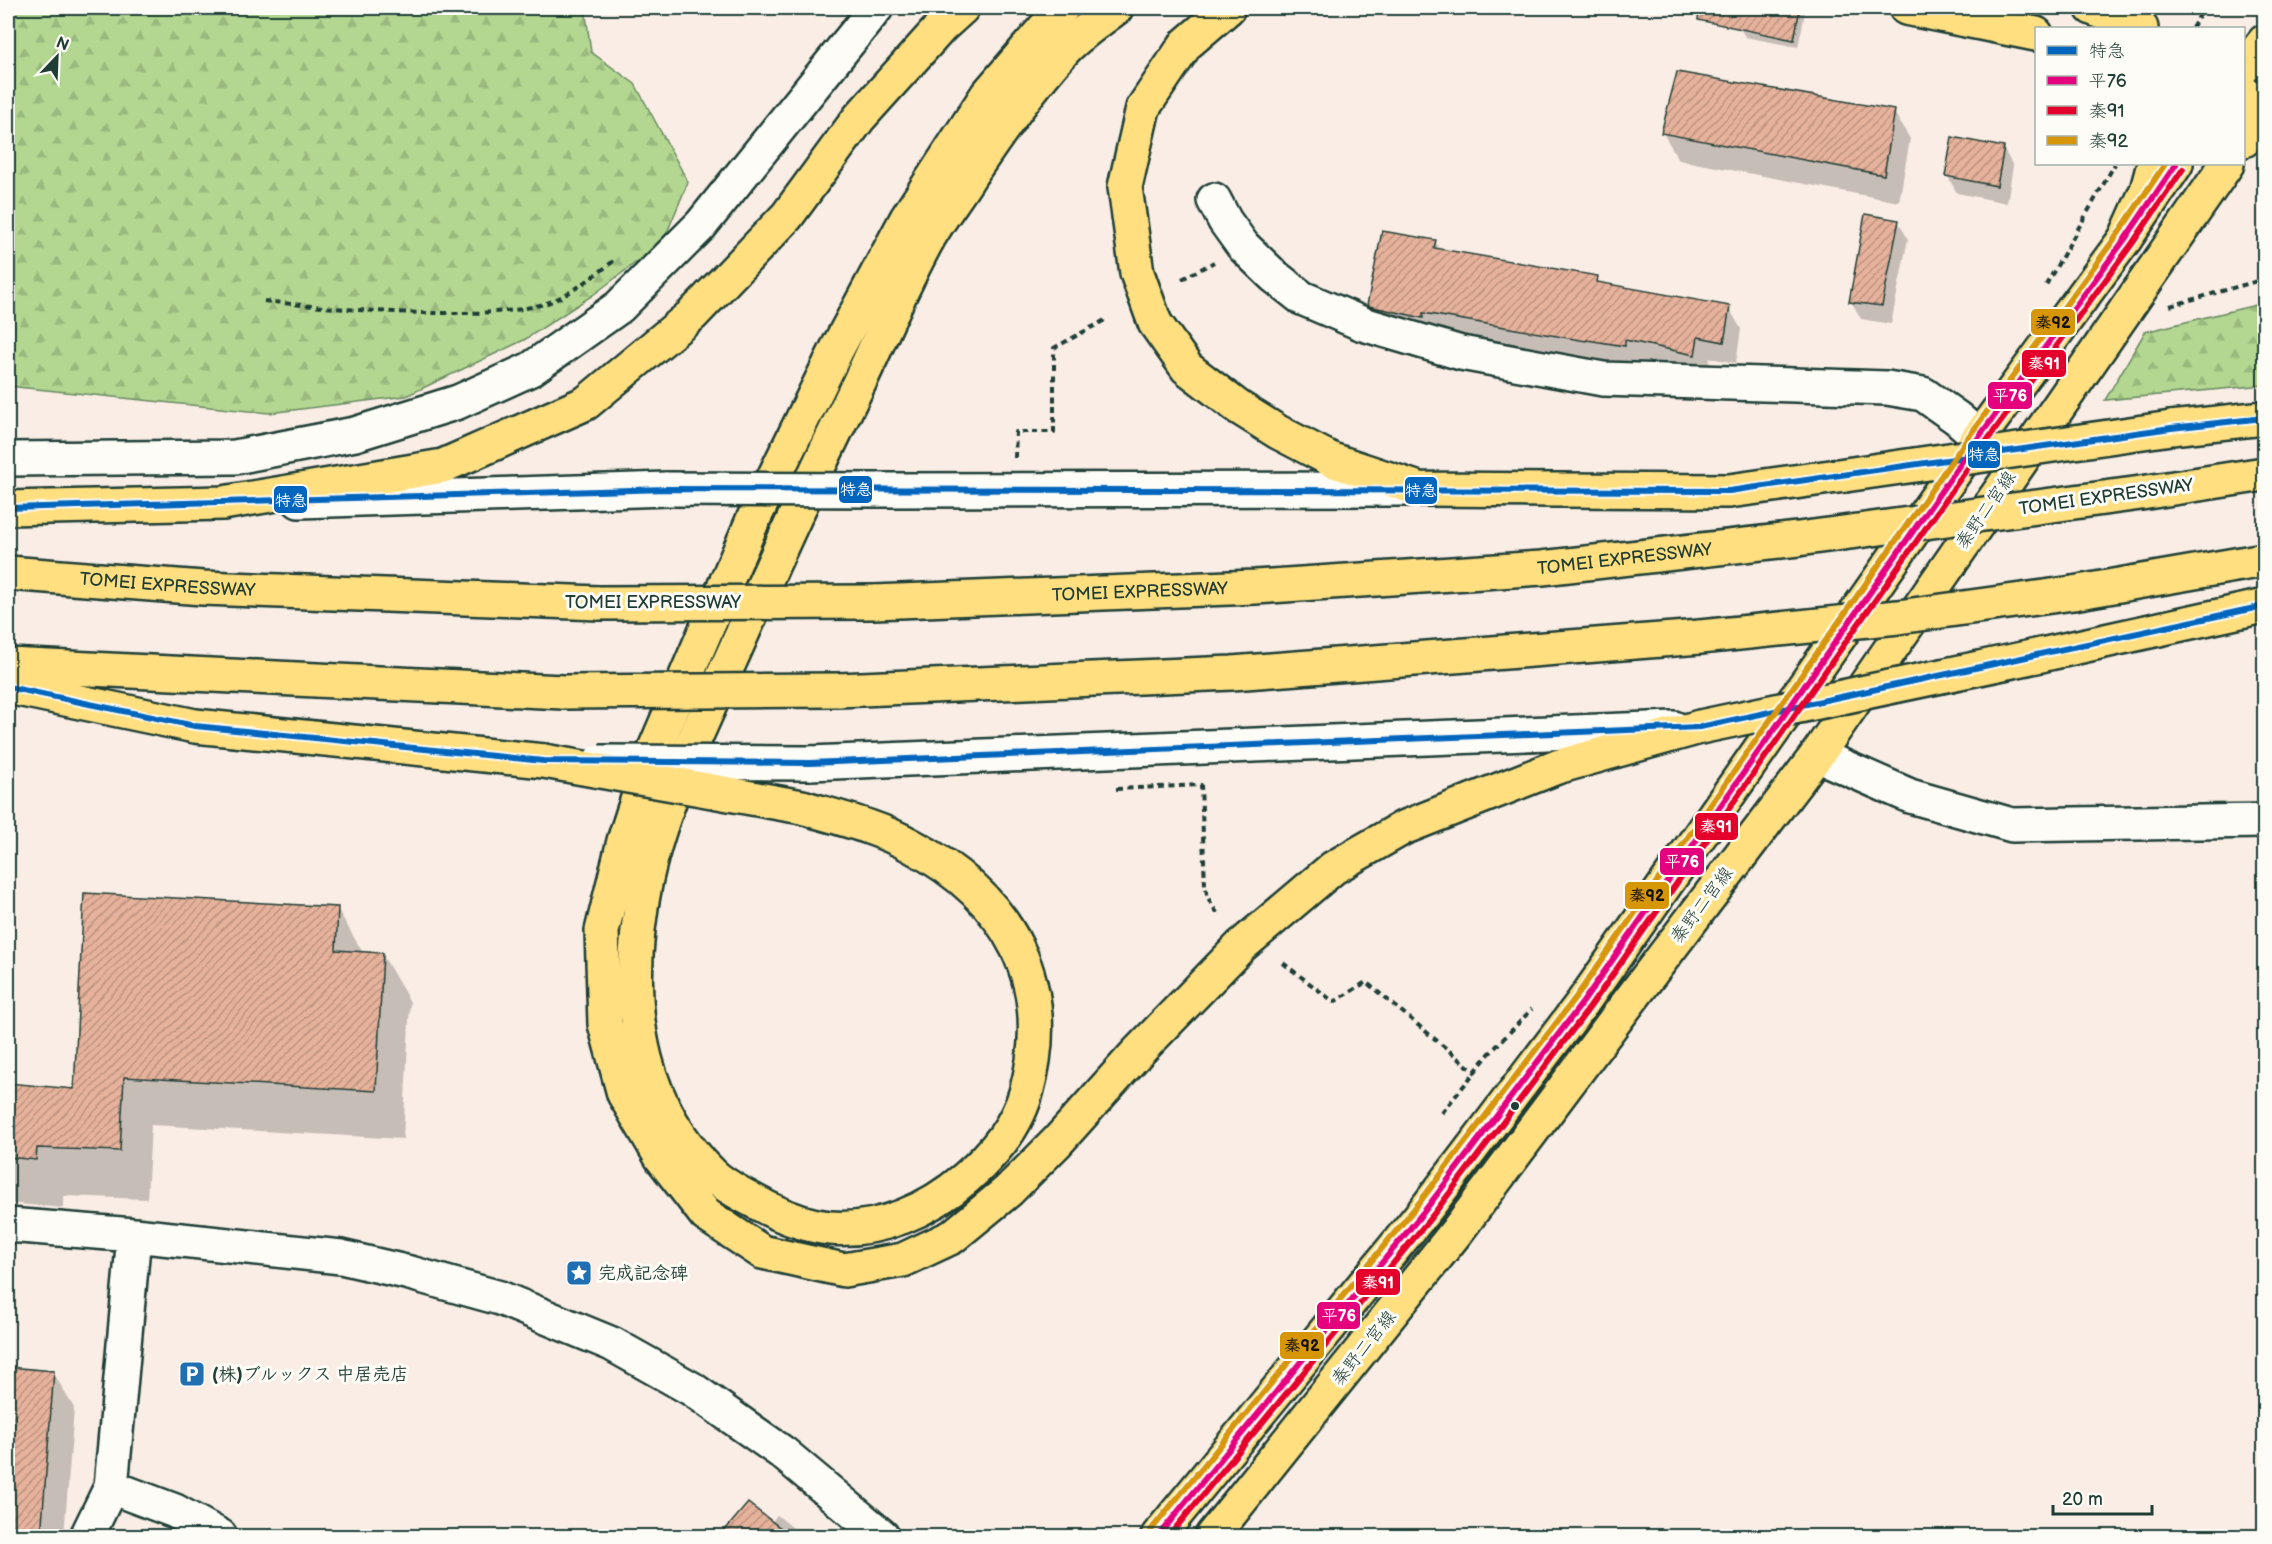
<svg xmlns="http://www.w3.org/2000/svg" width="2272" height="1544" font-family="'Balsamiq Sans','Klee One',sans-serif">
<defs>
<pattern id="forest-firs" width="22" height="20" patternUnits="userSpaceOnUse" patternTransform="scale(1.5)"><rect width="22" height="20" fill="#b3d791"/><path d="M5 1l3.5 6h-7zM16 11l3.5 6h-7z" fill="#9ab97e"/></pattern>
<pattern id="building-hatch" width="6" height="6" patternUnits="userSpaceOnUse" patternTransform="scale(1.5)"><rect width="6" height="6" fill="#e7b29c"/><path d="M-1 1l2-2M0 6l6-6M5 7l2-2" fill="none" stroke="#bb9280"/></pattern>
</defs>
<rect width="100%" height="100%" fill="#f9ede5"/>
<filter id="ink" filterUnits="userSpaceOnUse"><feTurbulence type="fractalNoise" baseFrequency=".0167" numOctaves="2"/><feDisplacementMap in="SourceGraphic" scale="12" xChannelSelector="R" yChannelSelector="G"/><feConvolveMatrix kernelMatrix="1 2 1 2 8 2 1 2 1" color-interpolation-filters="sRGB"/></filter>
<g filter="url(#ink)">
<path fill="url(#forest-firs)" stroke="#698a62" stroke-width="1.5" d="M 8,8 L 585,8 L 591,52 L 635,84 L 688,182 L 663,242 L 593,295 L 524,340 L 406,396 L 269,413 L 8,386 Z
M 2264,303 L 2264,385 L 2105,400 L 2145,332 Z"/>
<path fill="#0003" d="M 1744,8 L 1806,8 L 1798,47 L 1745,37 L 1740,28 Z
M 1894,112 L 1910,139 L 1899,202 L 1679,160 L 1663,133 Z
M 2003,148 L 2013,166 L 2007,203 L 1957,193 L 1947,175 Z
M 1898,221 L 1908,239 L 1891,324 L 1861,319 L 1851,301 Z
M 1435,241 L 1440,250 L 1597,278 L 1600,284 L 1729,308 L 1741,329 L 1736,363 L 1710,358 L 1707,376 L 1637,361 L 1636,367 L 1381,327 L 1369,305 Z
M 337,908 L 363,953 L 382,954 L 410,1002 L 403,1139 L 151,1125 L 147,1199 L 64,1196 L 63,1208 L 8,1203 L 8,1085 L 75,1091 Z
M 8,1369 L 53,1372 L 74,1408 L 64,1536 L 8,1536 Z
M 748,1505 L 771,1523 L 777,1515 L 803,1536 L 722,1536 Z"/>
<path fill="url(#building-hatch)" stroke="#1f3d34" stroke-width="1.5" d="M 1699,8 L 1800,8 L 1794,40 L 1698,20 Z
M 1677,72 L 1895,110 L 1884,175 L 1661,133 Z
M 1952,137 L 2004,147 L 1997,186 L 1945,176 Z
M 1865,214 L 1899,220 L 1882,306 L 1849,302 Z
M 1382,231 L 1436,240 L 1434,248 L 1598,276 L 1597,282 L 1730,306 L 1724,342 L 1698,337 L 1695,355 L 1625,340 L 1625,346 L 1587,340 L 1586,341 L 1423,313 L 1423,318 L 1369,306 L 1367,305 Z
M 84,893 L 338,907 L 336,950 L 383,953 L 376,1091 L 124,1077 L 120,1151 L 37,1148 L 36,1160 L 8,1157 L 8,1083 L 74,1089 Z
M 8,1367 L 54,1371 L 41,1536 L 8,1536 Z
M 748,1503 L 791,1536 L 720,1536 Z"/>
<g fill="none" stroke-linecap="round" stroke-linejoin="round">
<defs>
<path id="minor" d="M 1214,200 L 1225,221 L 1243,246 L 1274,276 L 1302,298 L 1363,324 L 1461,353 L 1603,379 L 1887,388 L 1923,394 L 1957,418 L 1979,437
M 8,459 L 235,457 L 355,434 L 458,402 L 531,369 L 619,307 L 701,225 L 876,8
M 878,490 L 1410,489
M 299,501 L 667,489
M 1817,755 L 1910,796 L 2012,825 L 2264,821
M 810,763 L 1674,728
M 8,1225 L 134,1235 L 341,1257 L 410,1273 L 500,1298 L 612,1344 L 692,1389 L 783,1453 L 882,1536
M 111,1487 L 175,1511 L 220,1536
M 87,1536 L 111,1487 L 134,1235"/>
<path id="major" d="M 2244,67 L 2264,42
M 2244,140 L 2264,110
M 1158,1536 L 1426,1209 L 1583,1002 L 1979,437 L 2125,239 L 2176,164
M 1212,1536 L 1457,1231 L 1625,1007 L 1817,755 L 2227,164"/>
<g id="highway">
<path d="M 1062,8 L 987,95 L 907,218 L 837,349 L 752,522 L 651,758 L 624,841 L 602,931 L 605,1024 L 624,1094 L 661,1157 L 706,1215 L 762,1252 L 844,1270 L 903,1260 L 952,1237 L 1008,1191 L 1057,1142 L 1136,1054 L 1241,946 L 1333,868 L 1403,828 L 1557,767 L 1700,727"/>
<path d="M 1228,8 L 1186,44 L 1143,108 L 1125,187 L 1137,273 L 1155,323 L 1187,368 L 1238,407 L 1278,432 L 1332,460 L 1419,489 L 1729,491 L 1845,475"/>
<path d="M 1906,8 L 2036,34"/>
<path d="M 2092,8 L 2141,28"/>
<path d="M 2244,93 L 2264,106"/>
<path d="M 2125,239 L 2147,190 L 2154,164"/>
<path d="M 2171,428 L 2264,418"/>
<path d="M 2141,493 L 2264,474"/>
<path d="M 8,508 L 223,503 L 443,466 L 586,403 L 692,315 L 787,216 L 859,118 L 941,27 L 962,8"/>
<path id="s1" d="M 8,573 L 203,588 L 599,603"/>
<path d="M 2073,593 L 2264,560"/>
<path id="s2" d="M 874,602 L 1255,587 L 1542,568 L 1798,539"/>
<path d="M 2041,655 L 2264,606"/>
<path d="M 8,665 L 563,692"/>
<path d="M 8,687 L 195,726 L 544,761"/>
<path d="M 838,690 L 1232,673 L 1700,637"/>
<path d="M 802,807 C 839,818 878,827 912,846 C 1009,898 1057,983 1026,1093 C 1016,1128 993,1155 966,1178 C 929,1210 880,1232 830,1228 C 809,1226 787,1218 769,1209 C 751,1199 730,1190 714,1176 C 681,1145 656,1102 645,1058 C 630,999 634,938 646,879 C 665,793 708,712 743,632 C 780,547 819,464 860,381 C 883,333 903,283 929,237 C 941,216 957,196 970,175 C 1000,131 1030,87 1066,48 C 1081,33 1100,20 1116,8"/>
</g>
</defs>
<use href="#minor" stroke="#1f3d34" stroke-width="38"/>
<use href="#major" stroke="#1f3d34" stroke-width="38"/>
<use href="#highway" stroke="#1f3d34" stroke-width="38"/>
<path stroke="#1f3d34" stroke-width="4" stroke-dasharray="6 4.5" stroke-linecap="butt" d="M 2192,28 L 2204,8
M 1182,279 L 1214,262
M 2046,285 L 2115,164
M 264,301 C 328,308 391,314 456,313 C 485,313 518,312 547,303 C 567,297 600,272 616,259
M 2170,306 L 2264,279
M 1015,458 L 1016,432 L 1054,432 L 1054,348 L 1105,320
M 1116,789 L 1201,785 L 1205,885 L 1208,898 L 1217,913
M 1283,963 L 1334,1002 L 1366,982 L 1476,1073
M 1442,1113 L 1489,1054 L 1532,1009"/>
<use href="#minor" stroke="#fdfcf7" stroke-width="33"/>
<use href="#major" stroke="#ffdf80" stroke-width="33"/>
<use href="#highway" stroke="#ffdf80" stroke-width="33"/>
<defs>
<path id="minor-bridge" d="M 667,489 L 878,490
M 599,762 L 810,763"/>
<path id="highway-bridge" d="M 1845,475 L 2171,428
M 1798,539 L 2141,493
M 599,603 L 874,602
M 1700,637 L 1898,617 L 2073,593
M 563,692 L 838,690
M 1700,727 L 2041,655
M 544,761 L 802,807"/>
</defs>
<use href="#minor-bridge" stroke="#1f3d34" stroke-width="38" stroke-linecap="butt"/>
<use href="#highway-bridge" stroke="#1f3d34" stroke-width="38" stroke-linecap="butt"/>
<use href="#minor-bridge" stroke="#fdfcf7" stroke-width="33"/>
<use href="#highway-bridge" stroke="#ffdf80" stroke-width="33"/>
<defs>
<path id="bus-1" d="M 8,508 L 667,489 L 1729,491 L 2171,428 L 2264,418
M 8,687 L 195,726 L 544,761 L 810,763 L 1700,727 L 2264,606"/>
<path id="bus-2" d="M 1158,1536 L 1426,1209 L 1583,1002 L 1979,437 L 2125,239 L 2176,164"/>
<path id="bus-3" d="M 1169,1536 L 1433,1215 L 1590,1007 L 1986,442 L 2132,244 L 2183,169"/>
<path id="bus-4" d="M 1151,1530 L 1419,1203 L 1576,997 L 1972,432 L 2118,234 L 2165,164"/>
</defs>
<use href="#bus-1" stroke="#fdfcf7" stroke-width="10"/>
<use href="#bus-2" stroke="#fdfcf7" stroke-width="10"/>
<use href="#bus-3" stroke="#fdfcf7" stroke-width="10"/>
<use href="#bus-4" stroke="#fdfcf7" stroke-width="10"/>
<use href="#bus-1" stroke="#0065bd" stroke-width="6"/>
<use href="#bus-2" stroke="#e5007d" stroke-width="6"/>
<use href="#bus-3" stroke="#e4002b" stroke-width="6"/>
<use href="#bus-4" stroke="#d79608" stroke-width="6"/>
</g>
</g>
<defs>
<symbol id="sight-square" viewBox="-11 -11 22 22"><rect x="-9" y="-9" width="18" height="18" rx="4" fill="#1f6fb2" stroke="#fdfcf7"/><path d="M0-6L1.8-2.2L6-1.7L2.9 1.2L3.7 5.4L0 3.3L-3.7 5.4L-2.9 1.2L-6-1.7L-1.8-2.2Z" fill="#fff"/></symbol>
<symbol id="parking-square" viewBox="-11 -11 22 22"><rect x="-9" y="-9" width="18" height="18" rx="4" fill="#1f6fb2" stroke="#fdfcf7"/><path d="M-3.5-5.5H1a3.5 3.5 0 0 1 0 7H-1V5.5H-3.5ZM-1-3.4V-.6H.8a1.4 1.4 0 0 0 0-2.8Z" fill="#fff"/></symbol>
</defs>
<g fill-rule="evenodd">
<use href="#sight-square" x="564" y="1258" width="30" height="30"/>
<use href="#parking-square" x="177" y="1359" width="30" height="30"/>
</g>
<circle fill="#1f3d34" stroke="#fdfcf7" stroke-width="2" cx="1515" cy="1106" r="5"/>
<g text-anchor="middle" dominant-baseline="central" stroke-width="6" stroke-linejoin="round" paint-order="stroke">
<g font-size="18" fill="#1f3d34" stroke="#fdfcf7">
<text transform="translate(2106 497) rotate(-8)">TOMEI EXPRESSWAY</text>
<text transform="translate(1986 510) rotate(-55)">秦野二宮線</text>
<text stroke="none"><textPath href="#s2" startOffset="752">TOMEI EXPRESSWAY</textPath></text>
<text stroke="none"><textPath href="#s1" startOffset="160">TOMEI EXPRESSWAY</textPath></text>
<text stroke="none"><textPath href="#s2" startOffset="266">TOMEI EXPRESSWAY</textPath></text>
<text x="653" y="602">TOMEI EXPRESSWAY</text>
<text transform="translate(1702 905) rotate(-53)">秦野二宮線</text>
<text transform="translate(1364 1348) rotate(-51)">秦野二宮線</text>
</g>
<g font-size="18" font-weight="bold" fill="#1f3d34" stroke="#fdfcf7" text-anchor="start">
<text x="598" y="1273">完成記念碑</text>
<text x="212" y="1374">(株)ブルックス 中居売店</text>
</g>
</g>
<g stroke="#fdfcf7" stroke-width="2">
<rect x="2030" y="308" width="46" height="28" rx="6" fill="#d79608"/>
<rect x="2021" y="349" width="46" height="29" rx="6" fill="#e4002b"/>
<rect x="1987" y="381" width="46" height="29" rx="6" fill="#e5007d"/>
<rect x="1967" y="440" width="34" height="29" rx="6" fill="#0065bd"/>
<rect x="838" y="475" width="35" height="29" rx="6" fill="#0065bd"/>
<rect x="1404" y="476" width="34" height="29" rx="6" fill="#0065bd"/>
<rect x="273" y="485" width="35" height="29" rx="6" fill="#0065bd"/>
<rect x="1694" y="812" width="45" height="29" rx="6" fill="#e4002b"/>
<rect x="1659" y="847" width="46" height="29" rx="6" fill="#e5007d"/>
<rect x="1624" y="881" width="46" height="29" rx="6" fill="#d79608"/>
<rect x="1355" y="1268" width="46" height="28" rx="6" fill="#e4002b"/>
<rect x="1316" y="1301" width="45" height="29" rx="6" fill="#e5007d"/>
<rect x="1279" y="1331" width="46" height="29" rx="6" fill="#d79608"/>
</g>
<g font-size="16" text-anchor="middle" font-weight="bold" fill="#fff">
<text x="2044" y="369">秦91</text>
<text x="2010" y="401">平76</text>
<text x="1984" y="460">特急</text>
<text x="856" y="495">特急</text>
<text x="1421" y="496">特急</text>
<text x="291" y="506">特急</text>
<text x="1716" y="832">秦91</text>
<text x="1682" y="867">平76</text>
<text x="1378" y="1288">秦91</text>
<text x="1339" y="1321">平76</text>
</g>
<g font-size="16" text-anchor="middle" font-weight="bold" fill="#111">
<text x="2053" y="328">秦92</text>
<text x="1647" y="901">秦92</text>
<text x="1302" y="1351">秦92</text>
</g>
<rect width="2272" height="1544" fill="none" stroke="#fdfcf7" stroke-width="30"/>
<rect x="15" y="15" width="2242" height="1514" fill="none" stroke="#1f3d34" stroke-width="2" filter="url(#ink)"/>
<rect x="2035" y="27" width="210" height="138" fill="#fdfcf7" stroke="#a4b0a9" stroke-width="1.5"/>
<rect x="2047" y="46" width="30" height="9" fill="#0065bd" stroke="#a4b0a9" stroke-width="1.5"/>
<text x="2089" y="57" font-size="18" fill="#1f3d34">特急</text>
<rect x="2047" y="76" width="30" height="9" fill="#e5007d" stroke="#a4b0a9" stroke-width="1.5"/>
<text x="2089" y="87" font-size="18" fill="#1f3d34">平76</text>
<rect x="2047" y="106" width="30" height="9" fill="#e4002b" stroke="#a4b0a9" stroke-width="1.5"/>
<text x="2089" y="117" font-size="18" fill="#1f3d34">秦91</text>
<rect x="2047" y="136" width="30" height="9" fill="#d79608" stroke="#a4b0a9" stroke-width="1.5"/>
<text x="2089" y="147" font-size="18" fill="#1f3d34">秦92</text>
<g transform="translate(57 57) rotate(23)" stroke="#fdfcf7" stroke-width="4.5" paint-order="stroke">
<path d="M0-4.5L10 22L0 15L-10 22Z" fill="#1f3d34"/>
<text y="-9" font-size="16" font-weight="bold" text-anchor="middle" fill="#1f3d34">N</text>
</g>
<path d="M2053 1505v9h99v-9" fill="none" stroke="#1f3d34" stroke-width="3"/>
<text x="2062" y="1505" font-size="18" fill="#1f3d34" stroke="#fdfcf7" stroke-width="4.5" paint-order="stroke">20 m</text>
</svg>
